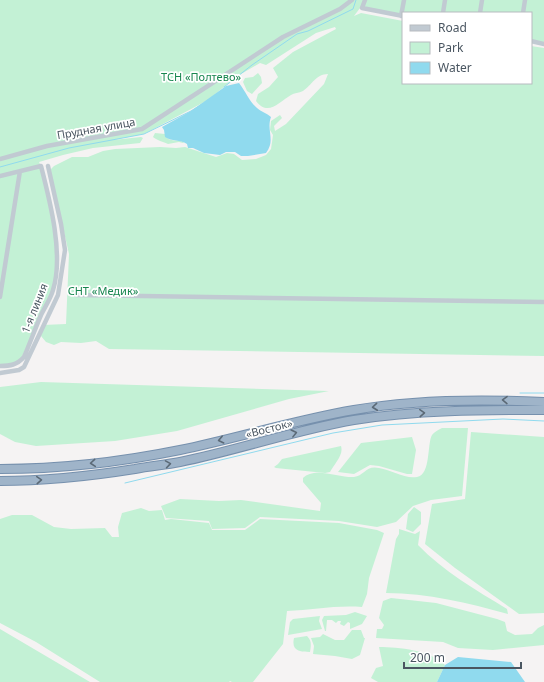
<svg xmlns="http://www.w3.org/2000/svg" width="544" height="682" font-family="'Noto Sans',sans-serif">
<rect width="100%" height="100%" fill="#f5f3f3"/>
<path fill="#c3f1d5" d="M 0,0 L 544,0 L 544,44 L 531,41 L 531,13 L 403,13 L 403,16 L 360,8 L 354,16 L 361,13 L 403,21 L 403,83 L 531,83 L 531,46 L 544,48 L 544,356 L 109,349 L 96,341 L 81,343 L 61,342 L 54,345 L 46,342 L 41,336 L 43,325 L 66,324 L 69,254 L 50,170 L 54,166 L 72,157 L 88,157 L 103,151 L 115,149 L 160,147 L 176,148 L 185,147 L 216,157 L 227,153 L 234,154 L 242,160 L 256,159 L 266,155 L 271,149 L 273,135 L 270,130 L 271,121 L 280,115 L 282,118 L 274,126 L 275,131 L 286,124 L 324,84 L 328,74 C 316,74 312,85 303,91 C 299,93 294,93 291,95 C 279,102 268,117 256,101 L 258,94 L 269,87 L 278,77 L 273,68 L 293,52 L 336,29 L 335,27 L 316,33 L 266,65 L 260,63 L 236,77 L 208,100 L 144,134 L 113,140 L 141,137 L 143,138 L 140,143 L 93,148 L 63,155 L 39,162 L 41,166 L 57,248 L 53,290 L 19,363 L 0,366 Z
M 258,73 L 261,77 L 262,83 L 252,94 L 247,91 L 243,82 L 245,78 L 253,77 Z
M 155,133 L 165,134 C 167,143 178,139 184,142 L 183,143 L 179,142 L 168,144 C 164,142 156,140 153,137 Z
M 41,382 L 328,391 L 329,391 L 289,399 L 177,431 L 115,441 L 36,446 L 15,442 L 0,434 L 0,387 Z
M 442,428 L 468,428 L 462,496 L 431,500 L 413,506 L 396,522 L 377,527 L 339,521 L 260,517 L 245,528 L 212,529 L 209,521 L 166,518 L 161,506 L 180,499 L 219,501 L 241,500 L 320,511 L 321,503 L 303,482 L 303,478 C 314,466 340,478 354,477 C 364,476 366,465 379,468 C 392,470 404,479 417,477 C 431,475 427,443 432,435 C 434,432 438,430 442,428 Z
M 471,432 L 544,437 L 544,613 L 519,614 L 455,568 L 425,544 L 432,504 L 465,499 Z
M 412,437 L 416,450 L 412,474 L 407,474 L 379,466 L 370,465 L 354,474 L 338,472 L 361,443 Z
M 341,446 C 344,455 334,464 330,472 L 325,473 L 276,468 L 274,467 L 278,464 L 282,459 Z
M 414,507 L 421,512 L 421,524 L 413,532 L 406,529 L 408,514 Z
M 141,508 L 149,511 L 162,510 L 165,520 L 171,519 L 209,523 L 212,530 L 245,530 L 260,519 L 339,523 L 377,530 L 384,533 L 369,578 L 367,594 L 362,607 C 336,605 312,610 287,611 L 283,644 L 253,682 L 232,682 L 230,681 L 229,682 L 100,682 L 36,642 L 0,623 L 0,519 L 12,515 L 32,515 L 54,527 L 71,529 L 105,528 L 112,537 L 119,537 L 118,527 L 122,513 Z
M 399,529 L 415,534 L 420,531 L 418,545 C 443,571 476,590 507,609 L 508,614 C 468,603 428,593 386,593 L 396,539 L 399,534 Z
M 391,598 L 436,603 L 497,619 L 505,622 L 507,631 L 515,635 L 532,634 L 538,628 L 544,625 L 544,645 L 493,650 L 458,648 L 443,642 L 376,638 L 377,629 L 382,629 L 384,625 L 379,618 L 383,601 Z
M 355,612 L 367,616 L 362,624 L 350,629 L 350,623 L 348,622 L 344,626 L 340,624 L 341,621 L 338,621 L 336,623 L 332,620 L 327,620 L 326,631 L 325,631 L 322,620 L 324,616 L 346,615 Z
M 320,616 L 319,621 L 322,629 L 288,635 L 290,622 L 293,619 Z
M 0,629 L 90,682 L 0,682 Z
M 352,630 L 361,630 L 364,638 L 365,638 L 360,655 L 352,659 L 335,656 L 313,654 L 314,646 L 311,638 L 320,637 L 323,634 L 335,640 L 344,640 Z
M 307,636 C 312,641 311,645 310,652 C 300,652 291,651 294,638 Z
M 379,647 C 399,647 430,650 445,665 L 437,682 L 378,682 L 371,678 L 376,668 L 383,666 Z"/>
<path fill="#90daee" d="M 239,83 C 246,92 249,101 257,108 C 261,112 267,113 271,117 C 266,131 276,140 266,153 L 248,156 L 241,156 L 235,152 L 226,152 L 220,155 L 204,153 L 193,148 L 188,148 L 187,144 C 180,139 172,142 165,137 L 164,130 L 162,127 L 191,111 L 226,86 Z
M 458,657 L 511,662 L 525,682 L 437,682 L 445,665 Z"/>
<g fill="none" stroke-linecap="round" stroke-linejoin="round">
<path stroke="#90daee" stroke-width="1" d="M 224,87 L 252,65 L 297,34 L 308,31 L 353,9 L 356,0
M 0,167 L 69,148 L 144,134 L 191,111 L 202,104
M 520,393 L 544,393
M 125,483 L 333,433 L 382,425 L 503,419 L 544,421"/>
<defs>
<path id="trunk" d="M 0,469 C 60,469 121,462 180,450 C 238,438 295,420 354,410 C 416,399 481,399 544,402
M 0,481 C 45,481 91,476 135,469 C 150,466 165,465 180,462 C 239,450 295,430 354,420 C 417,410 481,410 544,410"/>
</defs>
<use href="#trunk" stroke="#7690ad" stroke-width="10"/>
<path stroke="#c1cad2" stroke-width="4.5" d="M 365,0 L 362,8 L 403,16
M 443,13 L 445,0
M 480,13 L 482,0
M 523,13 L 525,0
M 401,16 L 404,0
M 531,41 L 544,44
M 0,159 L 47,146 L 142,129 L 283,37 L 340,9 L 352,0
M 0,176 L 41,166 C 50,201 64,255 53,290 C 51,298 45,307 41,315 C 35,329 30,343 24,357 C 17,365 10,366 0,366
M 76,295 L 544,302
M 0,297 L 20,171
M 0,373 L 19,370 L 24,367 L 58,295 L 65,250 L 61,224 L 48,166"/>
<use href="#trunk" stroke="#9fb4c9" stroke-width="8"/>
</g>
<defs><path id="oneway-chevron" d="M-2-3.5L2.5 0L-2 3.5" fill="none" stroke-width="1.6" stroke-linecap="round" stroke-linejoin="round"/></defs>
<g stroke="#5b6976">
<use href="#oneway-chevron" transform="translate(505 400) rotate(-179)"/>
<use href="#oneway-chevron" transform="translate(375 407) rotate(174)"/>
<use href="#oneway-chevron" transform="translate(422 413) rotate(-3)"/>
<use href="#oneway-chevron" transform="translate(294 433) rotate(-14)"/>
<use href="#oneway-chevron" transform="translate(221 440) rotate(167)"/>
<use href="#oneway-chevron" transform="translate(93 463) rotate(175)"/>
<use href="#oneway-chevron" transform="translate(168 464) rotate(-9)"/>
<use href="#oneway-chevron" transform="translate(39 480) rotate(-4)"/>
</g>
<g text-anchor="middle" dominant-baseline="central" stroke-width="3.5" stroke-linejoin="round" paint-order="stroke">
<g font-size="11" fill="#17864f" stroke="#fff">
<text x="201" y="76">ТСН «Полтево»</text>
<text x="103" y="290">СНТ «Медик»</text>
</g>
<g font-size="11" fill="#4a5661" stroke="#fff">
<text transform="translate(96 128) rotate(-10)">Прудная улица</text>
<text transform="translate(34 308) rotate(-68)">1-я линия</text>
<text transform="translate(269 428) rotate(-14)">«Восток»</text>
</g>
</g>
<rect x="402" y="12" width="130" height="72" fill="#ffffff" stroke="#b7bbc0"/>
<rect x="410" y="25" width="20" height="6" fill="#c1cad2" stroke="#b7bbc0"/>
<text x="438" y="32" font-size="12" fill="#4a5661">Road</text>
<rect x="410" y="42" width="20" height="12" fill="#c3f1d5" stroke="#b7bbc0"/>
<text x="438" y="52" font-size="12" fill="#4a5661">Park</text>
<rect x="410" y="62" width="20" height="12" fill="#90daee" stroke="#b7bbc0"/>
<text x="438" y="72" font-size="12" fill="#4a5661">Water</text>
<path d="M404 662v6h117v-6" fill="none" stroke="#4a5661" stroke-width="2"/>
<text x="410" y="662" font-size="12" fill="#4a5661" stroke="#ffffff" stroke-width="3" paint-order="stroke">200 m</text>
</svg>
